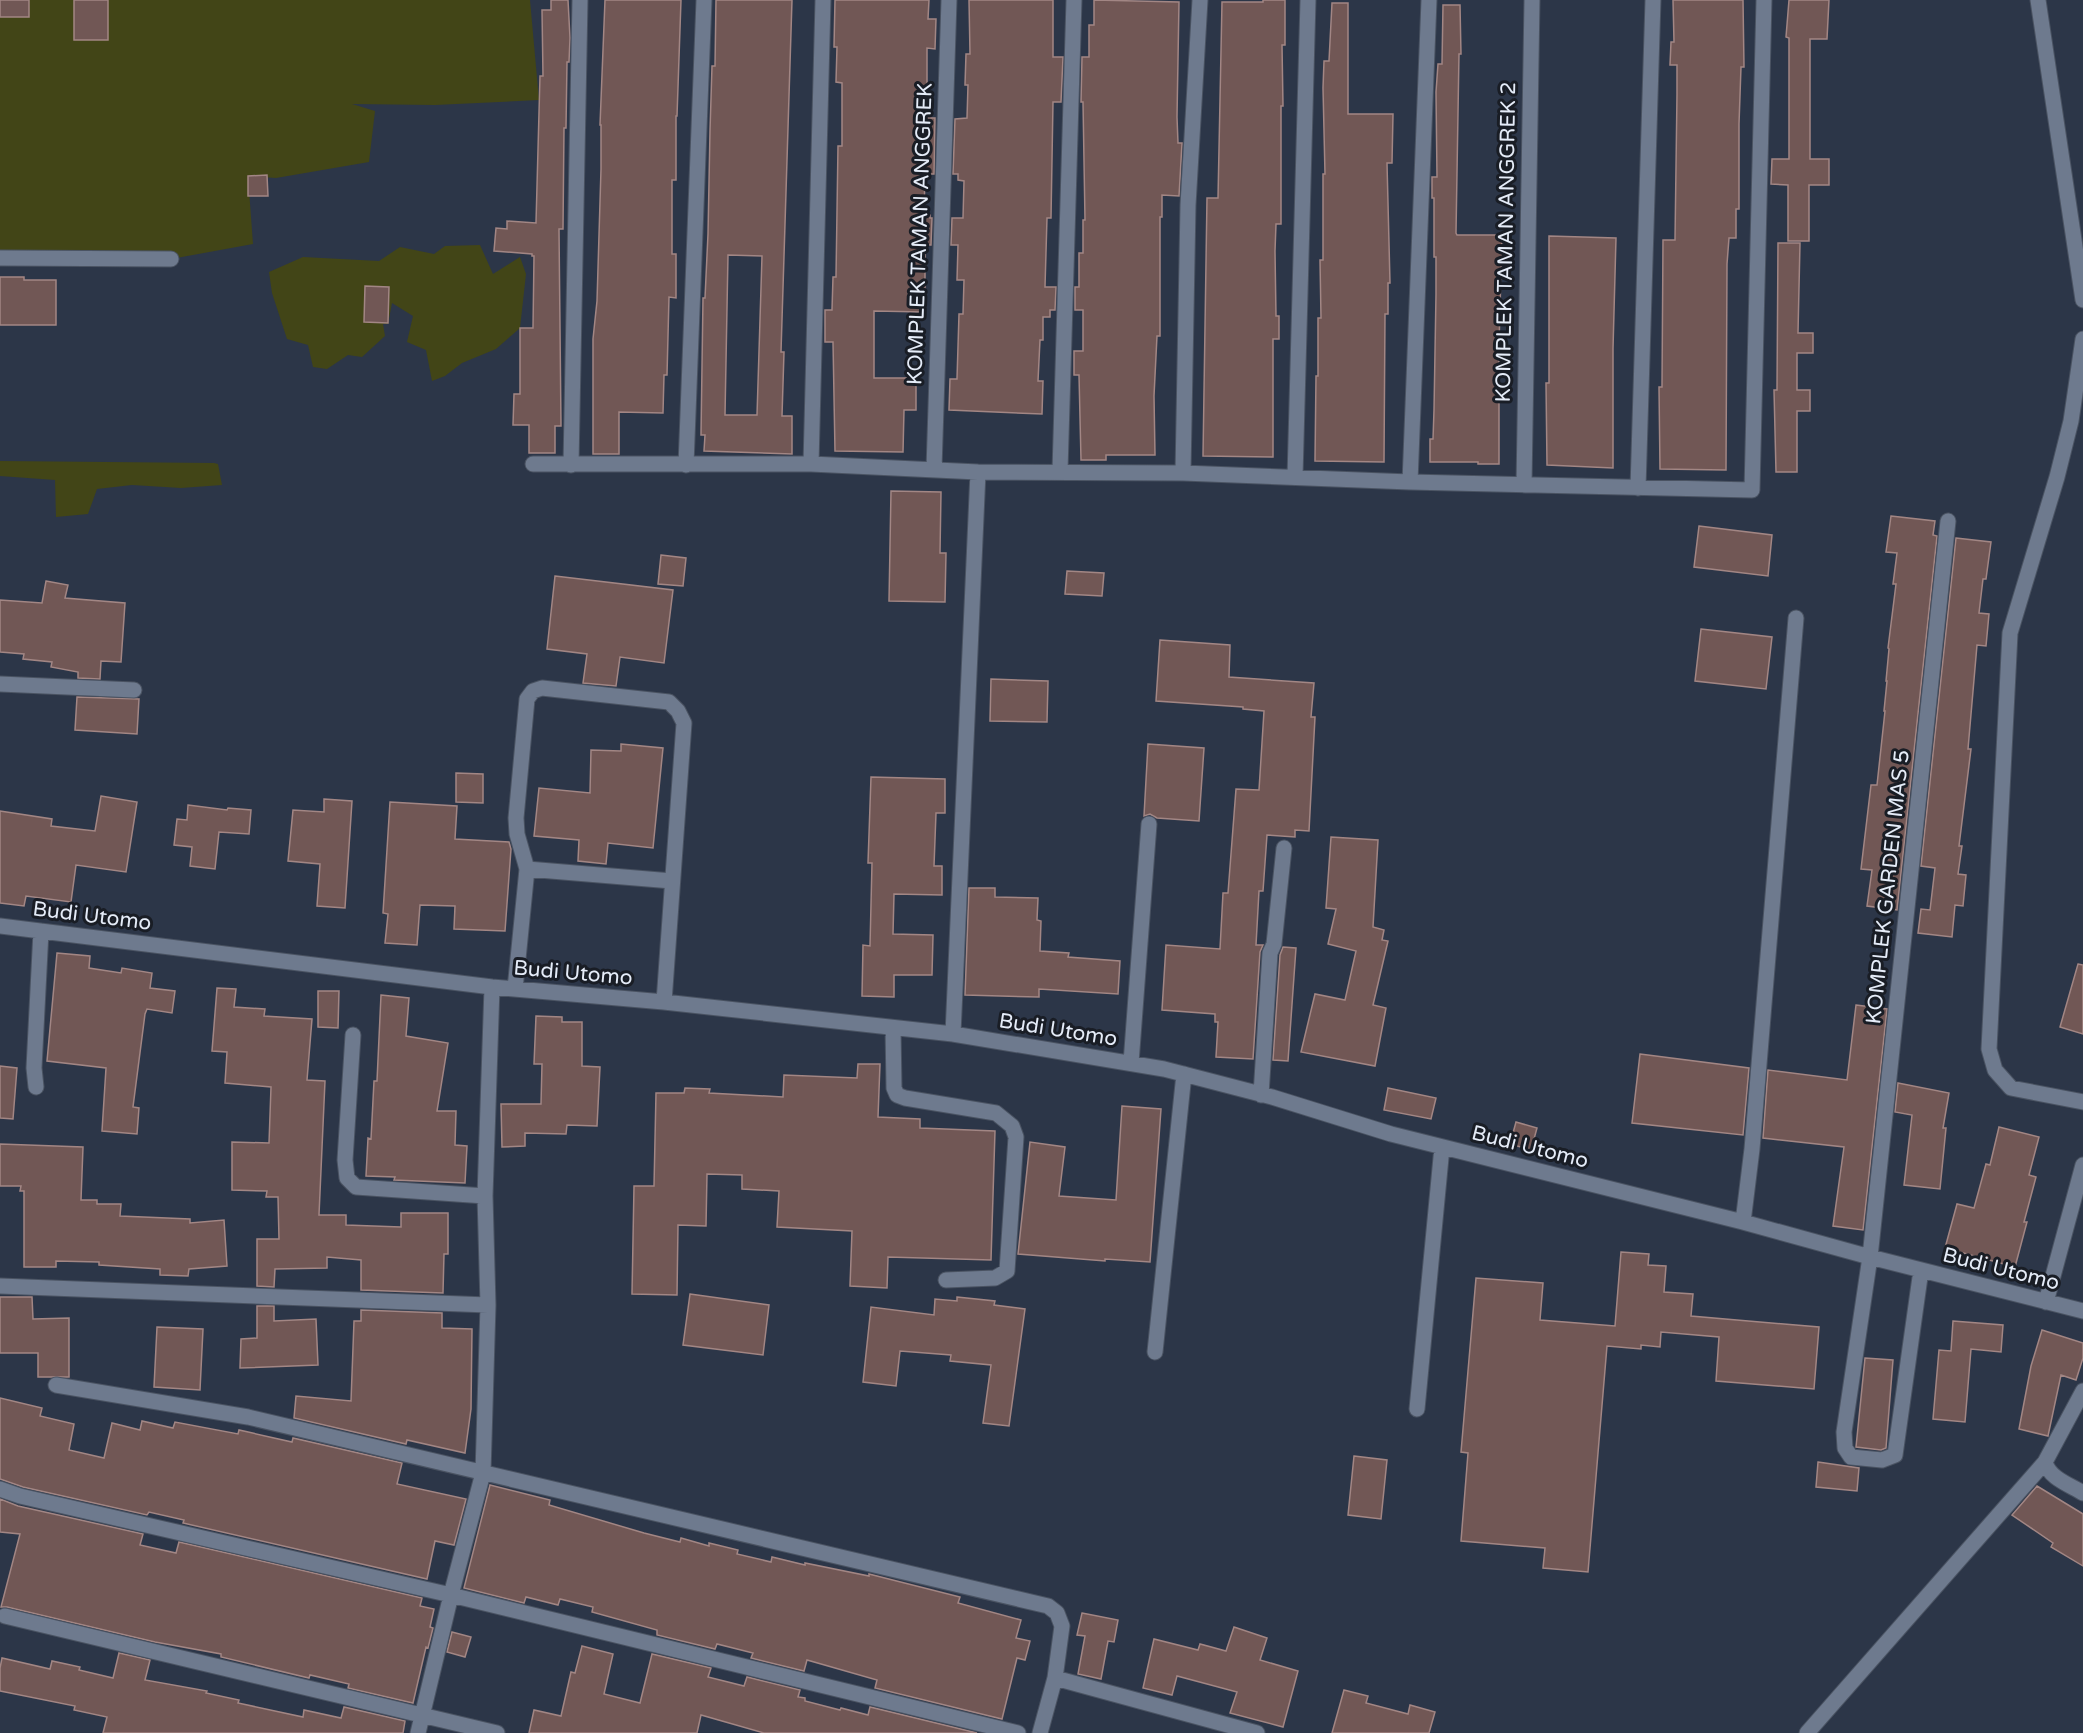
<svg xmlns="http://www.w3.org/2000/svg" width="2083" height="1733" font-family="'Varela Round',sans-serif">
<rect width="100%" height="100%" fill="#2c3648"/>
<path fill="#424517" d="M 0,0 L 530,0 L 539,100 L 435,105 L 352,104 L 375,111 L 369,162 L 276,178 L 248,176 L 253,244 L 171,259 L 0,256 Z
M 480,245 L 493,274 L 520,257 L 526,274 L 520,328 L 496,349 L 462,363 L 445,376 L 432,381 L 426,350 L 407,342 L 413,316 L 392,303 L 388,324 L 383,324 L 385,336 L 362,357 L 348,355 L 327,369 L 313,367 L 308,345 L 287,339 L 272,293 L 269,272 L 303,257 L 379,261 L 400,247 L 434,254 L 445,246 Z
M 0,461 L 214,463 L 218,464 L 222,485 L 181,488 L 132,485 L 97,489 L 88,514 L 56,517 L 55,480 L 0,476 Z"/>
<path fill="#715755" stroke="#a28684" stroke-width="1.5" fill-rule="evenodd" d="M 0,0 L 29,0 L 29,17 L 0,17 Z
M 74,0 L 108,0 L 108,40 L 74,40 Z
M 551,0 L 568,0 L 570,38 L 569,62 L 567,62 L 566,128 L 564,128 L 563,229 L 559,229 L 561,426 L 555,426 L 555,453 L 529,453 L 529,425 L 513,425 L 514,394 L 520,394 L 520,328 L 533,328 L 534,256 L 532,256 L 532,254 L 494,251 L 496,228 L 507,229 L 507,221 L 536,223 L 540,76 L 543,76 L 542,10 L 551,10 Z
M 605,0 L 681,0 L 677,116 L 676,116 L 676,180 L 672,180 L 672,254 L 676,254 L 676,298 L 669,297 L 667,375 L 664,375 L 663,413 L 619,412 L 619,454 L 593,454 L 593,339 L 597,301 L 601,169 L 601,125 L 600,125 Z
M 716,0 L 792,0 L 781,352 L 784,352 L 782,416 L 792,416 L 792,454 L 704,451 L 705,435 L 701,435 L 703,298 L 705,298 L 708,234 L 710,131 L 712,66 L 715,66 ZM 728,255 L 762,256 L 757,415 L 725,415 Z
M 835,0 L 929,0 L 928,19 L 936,19 L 935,49 L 927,48 L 927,118 L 935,118 L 934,174 L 925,174 L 924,215 L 930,215 L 930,218 L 932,218 L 931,245 L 925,245 L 925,312 L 874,311 L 874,378 L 916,378 L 916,410 L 904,410 L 903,452 L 835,451 L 833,342 L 825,342 L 825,310 L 832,310 L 833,277 L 836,277 L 838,146 L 842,146 L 842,83 L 836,82 L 837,47 L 834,47 Z
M 969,0 L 1053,0 L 1053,57 L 1063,57 L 1061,102 L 1053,102 L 1051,218 L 1047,218 L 1045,287 L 1056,287 L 1055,310 L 1050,310 L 1050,317 L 1043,317 L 1043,340 L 1040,340 L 1038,381 L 1043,381 L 1042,414 L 949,410 L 950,379 L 957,379 L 959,314 L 963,314 L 964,280 L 957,280 L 958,245 L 951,245 L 952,218 L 963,218 L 964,181 L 958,180 L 958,174 L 953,174 L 955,119 L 967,118 L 968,85 L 965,85 L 966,54 L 970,54 Z
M 1094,0 L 1179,2 L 1177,117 L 1178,143 L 1182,143 L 1179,196 L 1162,195 L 1162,217 L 1160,217 L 1160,336 L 1157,336 L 1154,396 L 1155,455 L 1106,455 L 1106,460 L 1081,460 L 1079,375 L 1074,375 L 1074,351 L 1083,351 L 1083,310 L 1075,310 L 1075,287 L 1079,287 L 1079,253 L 1083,253 L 1083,220 L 1085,220 L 1083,102 L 1081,102 L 1082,57 L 1089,57 L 1089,25 L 1094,25 Z
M 1263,0 L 1285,0 L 1285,45 L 1282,45 L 1283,106 L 1281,106 L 1281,224 L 1276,224 L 1275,251 L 1276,316 L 1279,316 L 1279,339 L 1273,339 L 1273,457 L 1203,456 L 1207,198 L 1218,198 L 1222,2 L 1263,2 Z
M 1673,0 L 1743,0 L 1744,67 L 1741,67 L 1739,124 L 1739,209 L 1736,209 L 1736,238 L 1729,238 L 1727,264 L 1726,470 L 1660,469 L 1659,387 L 1662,387 L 1663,240 L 1675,240 L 1677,94 L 1677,65 L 1670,65 L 1671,42 L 1674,42 Z
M 1789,0 L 1829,0 L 1827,39 L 1810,39 L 1810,159 L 1829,159 L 1829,185 L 1809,185 L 1809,241 L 1788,241 L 1788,185 L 1771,184 L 1772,159 L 1789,159 L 1789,38 L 1786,37 Z
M 1332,3 L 1348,3 L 1348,114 L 1393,114 L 1392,163 L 1387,163 L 1390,283 L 1388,283 L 1388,314 L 1385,314 L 1384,462 L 1315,461 L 1316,376 L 1318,376 L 1318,318 L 1321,318 L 1320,260 L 1323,260 L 1323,174 L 1325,174 L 1323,88 L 1324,61 L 1329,61 Z
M 1443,5 L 1460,5 L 1461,54 L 1459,54 L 1458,113 L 1456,233 L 1457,235 L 1502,235 L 1499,345 L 1499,464 L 1478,464 L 1478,462 L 1430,462 L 1430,439 L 1433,439 L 1434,410 L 1436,294 L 1436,257 L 1434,257 L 1434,198 L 1432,198 L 1432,177 L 1437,177 L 1436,92 L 1438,64 L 1442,64 Z
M 267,175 L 268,196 L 248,196 L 248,176 Z
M 1549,236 L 1616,238 L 1613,349 L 1613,468 L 1547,465 L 1546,383 L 1549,383 Z
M 1778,243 L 1800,243 L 1798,333 L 1813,333 L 1813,353 L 1797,353 L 1797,390 L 1810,390 L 1810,411 L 1797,411 L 1797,472 L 1776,472 L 1774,390 L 1777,390 Z
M 0,277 L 24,277 L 24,280 L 56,280 L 56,325 L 0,325 Z
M 365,286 L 389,287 L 388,323 L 364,322 Z
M 891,491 L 941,492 L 940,553 L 946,553 L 945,602 L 889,601 Z
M 1891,516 L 1935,521 L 1933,535 L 1937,536 L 1897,910 L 1867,906 L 1872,870 L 1861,869 L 1871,785 L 1877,785 L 1885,711 L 1884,711 L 1887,681 L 1886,681 L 1889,649 L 1888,648 L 1896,584 L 1893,584 L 1897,553 L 1886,552 Z
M 1699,526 L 1772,535 L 1768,576 L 1694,567 Z
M 1956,538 L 1991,542 L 1986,579 L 1983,579 L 1979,613 L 1989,614 L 1986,646 L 1977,645 L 1968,749 L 1971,749 L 1959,846 L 1962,846 L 1958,874 L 1966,875 L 1963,906 L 1955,905 L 1952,937 L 1918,933 L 1921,909 L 1930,910 L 1935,868 L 1921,866 Z
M 661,555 L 686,558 L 683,586 L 658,584 Z
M 1067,571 L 1104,573 L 1102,596 L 1065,594 Z
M 555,576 L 673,590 L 664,663 L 620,657 L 616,686 L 583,683 L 587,654 L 547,649 Z
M 46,581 L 68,585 L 65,598 L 125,603 L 121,662 L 101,661 L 100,679 L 78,678 L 78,672 L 51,667 L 52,662 L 23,659 L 24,654 L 0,652 L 0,600 L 42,603 Z
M 1701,629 L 1772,637 L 1766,689 L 1695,681 Z
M 1160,640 L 1230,645 L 1229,677 L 1314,683 L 1311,717 L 1315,717 L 1309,831 L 1295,830 L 1295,837 L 1267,835 L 1263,891 L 1259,891 L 1256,945 L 1263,945 L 1260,952 L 1253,1059 L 1216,1057 L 1218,1022 L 1215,1022 L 1215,1014 L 1162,1010 L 1166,945 L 1220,949 L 1223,893 L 1228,893 L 1236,789 L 1259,790 L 1264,711 L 1243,709 L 1243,707 L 1156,701 Z
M 991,679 L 1048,681 L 1047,722 L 990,721 Z
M 77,697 L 139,699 L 137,734 L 75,730 Z
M 621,744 L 663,748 L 653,848 L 608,843 L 606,864 L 578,861 L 579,840 L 534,836 L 539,788 L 590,793 L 591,750 L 621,751 Z
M 1148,744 L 1204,748 L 1199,821 L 1157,818 L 1150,814 L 1144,816 Z
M 456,773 L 483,774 L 483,803 L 456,802 Z
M 871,777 L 945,779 L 945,813 L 936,813 L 934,866 L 942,866 L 942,895 L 894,894 L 893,934 L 933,935 L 932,975 L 894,975 L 894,997 L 862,996 L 863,945 L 870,946 L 872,863 L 868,863 Z
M 101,796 L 137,802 L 126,872 L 76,865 L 71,902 L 26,896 L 24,906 L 0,903 L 0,811 L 52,819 L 51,826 L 95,831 Z
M 324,799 L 352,801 L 345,908 L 317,906 L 320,864 L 288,861 L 293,810 L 324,812 Z
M 390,802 L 457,806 L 455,839 L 509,842 L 511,849 L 505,931 L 454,929 L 455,906 L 420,905 L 417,945 L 385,943 L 388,914 L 383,913 Z
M 188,805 L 227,810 L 228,808 L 251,810 L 249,834 L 219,832 L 215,869 L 190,866 L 192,847 L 174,845 L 177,819 L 187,820 Z
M 1331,837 L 1378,840 L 1373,927 L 1384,930 L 1382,940 L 1388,941 L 1373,1005 L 1386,1008 L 1375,1066 L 1301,1052 L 1315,994 L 1345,1000 L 1356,951 L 1328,944 L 1336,909 L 1326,908 Z
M 969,888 L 995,888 L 995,897 L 1038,898 L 1037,920 L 1041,921 L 1040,951 L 1069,953 L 1068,957 L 1120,961 L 1118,994 L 1039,989 L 1039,997 L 965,995 Z
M 1283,947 L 1296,948 L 1288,1061 L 1273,1060 L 1280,955 Z
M 57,953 L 90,956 L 89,968 L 121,973 L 122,968 L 152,973 L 150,988 L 175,991 L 172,1013 L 147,1009 L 145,1014 L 133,1107 L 139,1108 L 137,1134 L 102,1131 L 106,1068 L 47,1061 Z
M 2078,964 L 2083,965 L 2083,1034 L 2060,1027 Z
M 217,988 L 236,989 L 234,1007 L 265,1009 L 264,1016 L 312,1019 L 307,1080 L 325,1081 L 319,1215 L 346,1215 L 346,1225 L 401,1227 L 401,1213 L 448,1213 L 448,1254 L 444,1254 L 443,1293 L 361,1290 L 361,1260 L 327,1257 L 327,1268 L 275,1269 L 274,1287 L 257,1286 L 257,1239 L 279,1239 L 278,1197 L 266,1197 L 267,1191 L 232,1190 L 232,1142 L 269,1143 L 271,1087 L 225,1083 L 227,1052 L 212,1051 Z
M 318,991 L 339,991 L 338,1028 L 318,1027 Z
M 381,995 L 409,998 L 406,1036 L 448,1043 L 437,1111 L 456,1111 L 455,1145 L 467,1146 L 465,1183 L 394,1180 L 395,1177 L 366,1176 L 368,1138 L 371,1139 L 374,1081 L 377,1081 Z
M 1856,1005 L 1887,1009 L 1863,1230 L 1833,1226 L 1844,1147 L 1763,1138 L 1768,1070 L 1847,1080 Z
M 536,1016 L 562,1017 L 562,1022 L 582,1022 L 582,1066 L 600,1067 L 597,1126 L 567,1125 L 566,1134 L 525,1133 L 525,1146 L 502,1147 L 501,1104 L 541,1104 L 542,1064 L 534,1064 Z
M 1640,1054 L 1749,1068 L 1743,1135 L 1632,1123 Z
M 858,1064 L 880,1064 L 878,1117 L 920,1119 L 920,1128 L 995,1131 L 991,1260 L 888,1257 L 887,1288 L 850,1286 L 852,1231 L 777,1227 L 779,1191 L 742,1189 L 742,1175 L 707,1174 L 706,1226 L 678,1225 L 677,1295 L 632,1294 L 634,1186 L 654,1186 L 656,1093 L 684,1093 L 685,1088 L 710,1089 L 709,1093 L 783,1097 L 784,1075 L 857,1078 Z
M 0,1066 L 17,1068 L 13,1119 L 0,1118 Z
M 1898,1083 L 1949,1093 L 1943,1128 L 1946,1128 L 1940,1189 L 1904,1185 L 1912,1115 L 1895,1112 Z
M 1388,1088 L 1436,1098 L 1431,1119 L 1384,1110 Z
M 1122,1106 L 1161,1109 L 1150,1262 L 1105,1259 L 1105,1261 L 1018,1254 L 1030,1142 L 1065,1147 L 1059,1196 L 1116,1200 Z
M 1516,1122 L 1537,1128 L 1531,1150 L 1510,1144 Z
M 1999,1127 L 2039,1137 L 2029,1175 L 2036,1177 L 2024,1222 L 2027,1222 L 2015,1267 L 1945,1248 L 1957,1204 L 1974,1208 L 1986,1164 L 1990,1165 Z
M 0,1144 L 83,1147 L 81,1200 L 97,1200 L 97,1204 L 121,1204 L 120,1216 L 190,1219 L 190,1223 L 224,1220 L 227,1266 L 189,1269 L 188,1276 L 160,1275 L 160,1269 L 99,1265 L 99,1262 L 56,1261 L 56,1267 L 24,1267 L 24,1191 L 20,1191 L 21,1186 L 0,1186 Z
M 1621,1252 L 1649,1254 L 1648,1265 L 1666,1266 L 1664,1292 L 1693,1294 L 1691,1316 L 1819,1327 L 1814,1389 L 1716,1381 L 1719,1337 L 1661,1332 L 1660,1347 L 1641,1345 L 1641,1349 L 1607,1346 L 1588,1572 L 1543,1568 L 1545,1548 L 1461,1541 L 1468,1453 L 1461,1452 L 1476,1278 L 1543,1283 L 1540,1320 L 1615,1326 Z
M 690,1294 L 769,1305 L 763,1355 L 683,1345 Z
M 0,1297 L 32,1297 L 33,1319 L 69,1318 L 69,1377 L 38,1377 L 38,1353 L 0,1353 Z
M 957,1297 L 995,1301 L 994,1305 L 1025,1309 L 1009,1426 L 983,1423 L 991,1365 L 950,1361 L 951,1355 L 900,1351 L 896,1386 L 863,1382 L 871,1307 L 934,1315 L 935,1299 L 957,1301 Z
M 257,1306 L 274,1306 L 274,1321 L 316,1319 L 318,1365 L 240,1368 L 241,1339 L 257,1338 Z
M 361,1310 L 442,1313 L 442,1328 L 472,1329 L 471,1409 L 465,1453 L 407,1440 L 406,1444 L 294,1418 L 296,1396 L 351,1401 L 354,1321 L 361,1321 Z
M 1953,1321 L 2003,1325 L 2001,1352 L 1971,1349 L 1965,1422 L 1933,1419 L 1939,1350 L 1951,1351 Z
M 157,1327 L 203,1329 L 200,1390 L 154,1387 Z
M 2042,1330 L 2083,1343 L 2083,1358 L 2076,1380 L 2061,1375 L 2048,1436 L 2019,1429 L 2031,1366 Z
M 1865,1358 L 1893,1360 L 1886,1448 L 1881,1450 L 1856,1447 Z
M 0,1398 L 42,1408 L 40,1416 L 74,1424 L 69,1450 L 104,1458 L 112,1423 L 140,1430 L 142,1421 L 173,1428 L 175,1422 L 238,1434 L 239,1430 L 292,1442 L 293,1438 L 402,1463 L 397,1484 L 466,1499 L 454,1545 L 435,1541 L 427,1579 L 183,1523 L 184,1520 L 149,1512 L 147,1515 L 23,1487 L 0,1479 Z
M 1354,1456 L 1387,1460 L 1381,1519 L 1348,1515 Z
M 1818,1462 L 1859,1468 L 1857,1491 L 1816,1487 Z
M 490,1485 L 550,1500 L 549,1505 L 644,1533 L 680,1542 L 681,1538 L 709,1546 L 709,1543 L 738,1550 L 737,1554 L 771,1562 L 772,1557 L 805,1565 L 805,1563 L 869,1576 L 869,1574 L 960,1597 L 958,1603 L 1021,1620 L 1016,1638 L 1030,1641 L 1025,1660 L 1017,1658 L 1002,1719 L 875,1688 L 877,1680 L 807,1660 L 804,1671 L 751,1658 L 753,1653 L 717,1644 L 715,1649 L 657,1635 L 657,1630 L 592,1612 L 593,1607 L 560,1599 L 558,1605 L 526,1597 L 524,1603 L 464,1588 Z
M 2037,1486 L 2083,1514 L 2083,1566 L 2051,1547 L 2053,1543 L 2012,1515 Z
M 0,1499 L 18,1506 L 143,1534 L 140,1545 L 176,1553 L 179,1542 L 422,1598 L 420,1606 L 434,1609 L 430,1627 L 433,1628 L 428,1648 L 426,1647 L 413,1703 L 348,1688 L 349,1684 L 310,1675 L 309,1678 L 221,1657 L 221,1654 L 155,1642 L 7,1607 L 1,1607 L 20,1534 L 0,1532 Z
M 1082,1613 L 1118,1620 L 1114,1642 L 1108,1641 L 1101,1679 L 1078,1674 L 1085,1636 L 1077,1635 Z
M 1234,1627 L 1267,1638 L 1260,1660 L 1298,1671 L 1283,1727 L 1230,1713 L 1237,1692 L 1177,1676 L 1172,1695 L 1143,1688 L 1154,1639 L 1198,1650 L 1200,1644 L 1226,1651 Z
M 452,1632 L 471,1637 L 465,1657 L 447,1652 Z
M 582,1646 L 613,1654 L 604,1694 L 640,1703 L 652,1654 L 711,1668 L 708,1677 L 744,1686 L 747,1677 L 800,1690 L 798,1697 L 805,1698 L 805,1701 L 840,1710 L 841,1708 L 868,1715 L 870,1707 L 977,1733 L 764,1733 L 701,1715 L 697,1733 L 529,1733 L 534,1710 L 561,1716 L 571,1672 L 575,1673 Z
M 119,1653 L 150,1660 L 145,1680 L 207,1691 L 206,1693 L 239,1700 L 238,1703 L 303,1717 L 304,1710 L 341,1718 L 344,1707 L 405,1721 L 403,1733 L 103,1733 L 107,1717 L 74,1710 L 75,1706 L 0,1691 L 0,1668 L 2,1658 L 50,1669 L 52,1661 L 80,1667 L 79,1670 L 113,1678 Z
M 1344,1690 L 1368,1696 L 1366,1703 L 1408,1714 L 1410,1705 L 1435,1712 L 1429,1733 L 1332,1733 Z"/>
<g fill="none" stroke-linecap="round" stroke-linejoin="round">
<defs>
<path id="minor" d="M 2038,0 L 2083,300
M 0,258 L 171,259
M 2083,339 L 2071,421 L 2057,477 L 2010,633 L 1989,1049 L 1995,1070 L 2011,1088 L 2083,1102
M 533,464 L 811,464 L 978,472 L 1183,473 L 1410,482 L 1752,490 L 1764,0
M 811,464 L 823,0
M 571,465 L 580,0
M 686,465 L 704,0
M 934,469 L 949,0
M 1060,471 L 1074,0
M 1183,473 L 1188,205 L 1200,0
M 1295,477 L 1308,0
M 1410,482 L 1429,0
M 1524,485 L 1532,0
M 1638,488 L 1653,0
M 0,684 L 134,690
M 527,869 L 672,881
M 0,926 L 492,987 L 664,1002 L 953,1034 L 1164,1069 L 1272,1097 L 1391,1134 L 1743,1222 L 1870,1257 L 2083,1311
M 515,989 L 527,869 L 517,834 L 516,818 L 527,699 L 533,691 L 542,688 L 669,702 L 678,711 L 684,723 L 664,1002
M 893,1028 L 894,1088 L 897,1095 L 905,1098 L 996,1113 L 1012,1126 L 1016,1137 L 1007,1271 L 995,1278 L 946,1280
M 953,1034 L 978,472
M 353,1035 L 345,1160 L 347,1178 L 356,1187 L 485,1196
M 1131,1063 L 1149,824
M 36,1087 L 34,1068 L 41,931
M 1261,1095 L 1270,953 L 1274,944 L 1284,848
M 1743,1222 L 1752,1149 L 1796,618
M 1921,1270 L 1895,1455 L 1882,1460 L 1851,1457 L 1845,1448 L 1844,1432 L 1870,1257 L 1948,521
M 0,1286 L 488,1305
M 2046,1302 L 2083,1165
M 1155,1352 L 1184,1074
M 56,1385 L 248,1417 L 1048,1606 L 1057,1613 L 1062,1626 L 1055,1678 L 1040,1733
M 2083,1391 L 2045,1462 C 2049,1478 2070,1485 2083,1493
M 1417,1409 L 1442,1147
M 0,1489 L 20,1496 L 451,1595 L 1018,1733
M 5,1616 L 497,1733
M 1055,1678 L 1257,1733
M 418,1733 L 451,1595 L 483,1473 L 488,1305 L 485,1196 L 492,987
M 1807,1733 L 2045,1462"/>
</defs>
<use href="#minor" stroke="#4a5362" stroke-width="17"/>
<use href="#minor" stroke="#6e7a8e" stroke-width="15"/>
</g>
<g text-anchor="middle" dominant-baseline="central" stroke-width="6" stroke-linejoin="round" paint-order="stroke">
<g font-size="21" fill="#e5ecf8" stroke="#191d25">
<text transform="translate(920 234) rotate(-88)">KOMPLEK TAMAN ANGGREK</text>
<text transform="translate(1506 242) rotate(-89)">KOMPLEK TAMAN ANGGREK 2</text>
<text transform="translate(1888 887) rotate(-84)">KOMPLEK GARDEN MAS 5</text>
<text transform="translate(92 916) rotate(7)">Budi Utomo</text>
<text transform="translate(573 973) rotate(5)">Budi Utomo</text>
<text transform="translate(1058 1030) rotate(9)">Budi Utomo</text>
<text transform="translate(1530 1147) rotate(14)">Budi Utomo</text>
<text transform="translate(2001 1269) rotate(14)">Budi Utomo</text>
</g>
</g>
</svg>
